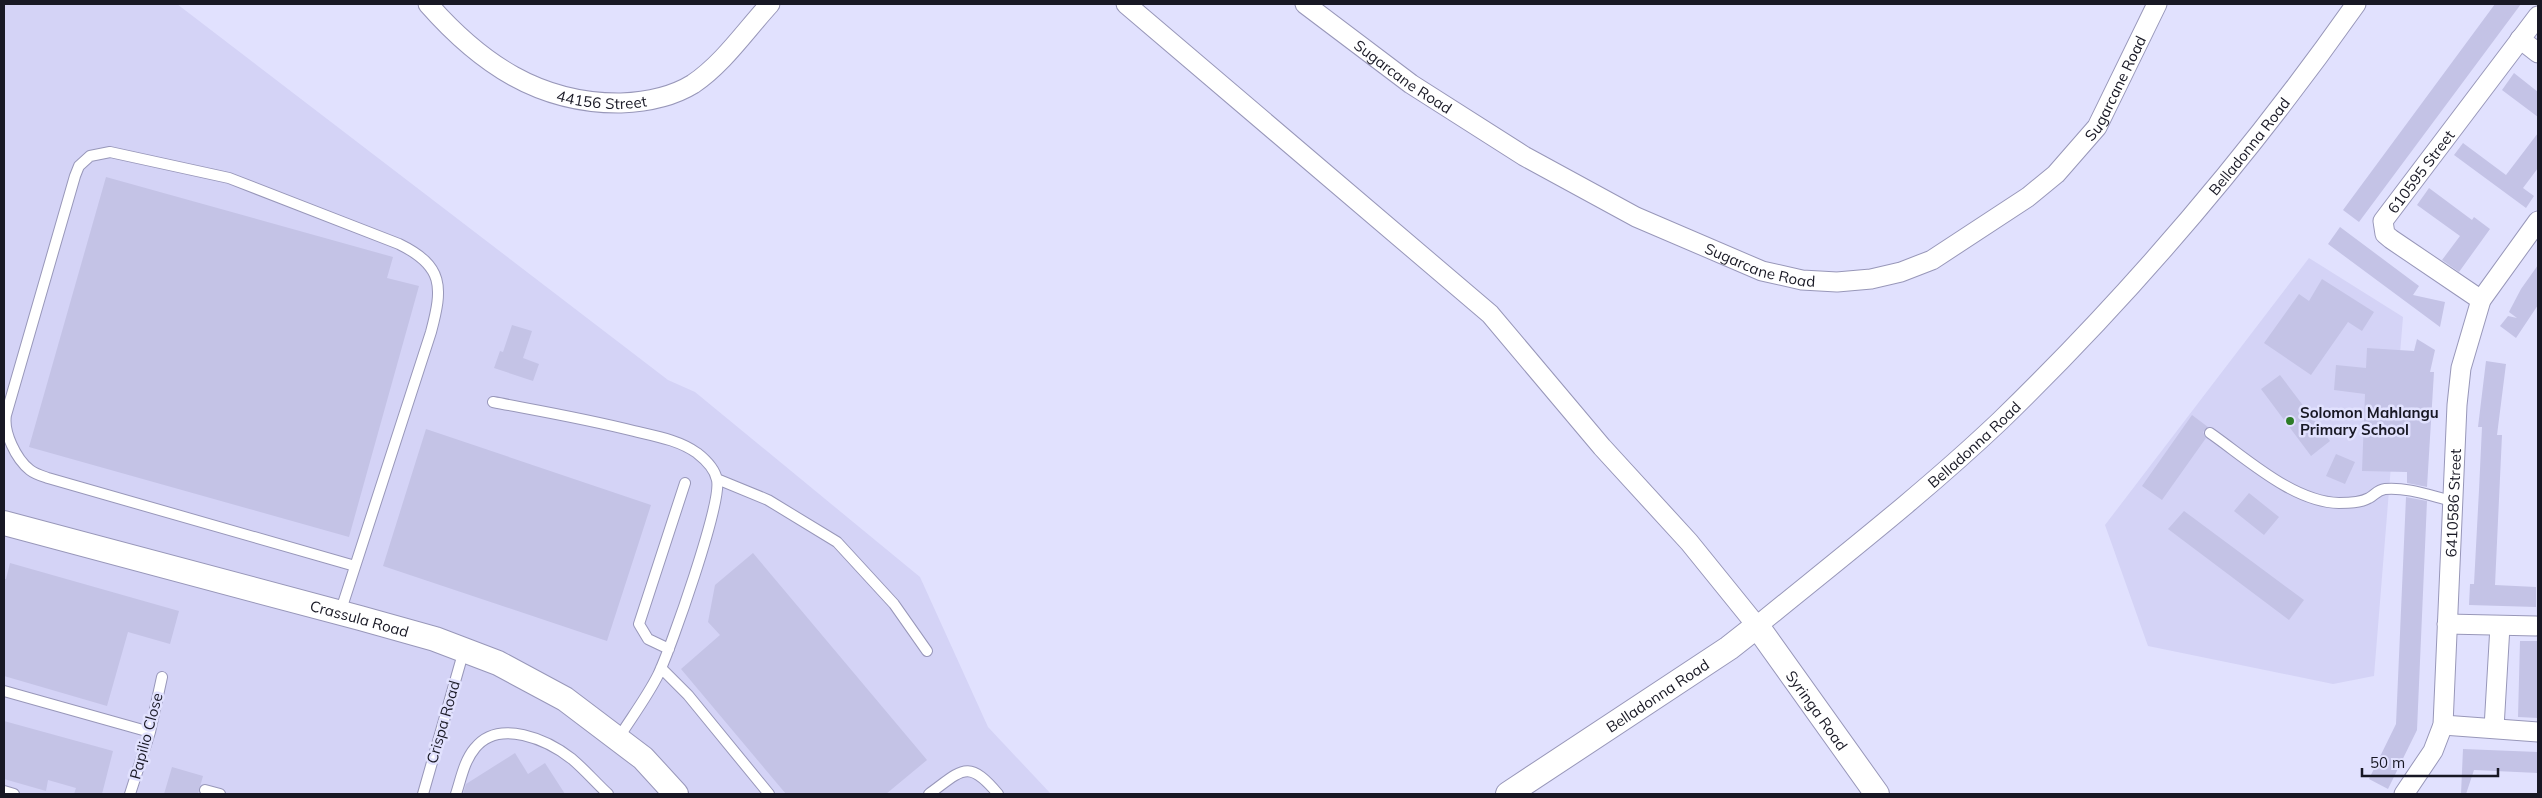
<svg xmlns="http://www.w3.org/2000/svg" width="2542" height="798" font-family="Mulish,sans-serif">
<rect width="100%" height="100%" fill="#e1e1fe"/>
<path fill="#d4d3f6" d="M 4,4 L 177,4 L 668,380 L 695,392 L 920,577 L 988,727 L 1051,794 L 4,794 Z
M 2309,258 L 2403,317 L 2374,676 L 2333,684 L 2148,646 L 2105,525 Z"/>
<path fill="#c4c3e6" d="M 2495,4 L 2521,4 L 2359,222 L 2343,210 Z
M 2514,73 L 2538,92 L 2538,117 L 2502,90 Z
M 2538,133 L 2538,168 L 2523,188 L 2534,196 L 2526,208 L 2454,155 L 2463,143 L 2506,175 Z
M 106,177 L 393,257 L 387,278 L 419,286 L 349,537 L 29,447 Z
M 2429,188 L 2472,220 L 2474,217 L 2490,229 L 2459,272 L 2442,260 L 2460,236 L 2417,205 Z
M 2340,227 L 2419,286 L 2413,295 L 2445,302 L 2440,327 L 2328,244 Z
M 2538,265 L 2538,305 L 2516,338 L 2500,326 L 2508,316 L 2517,318 L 2509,312 L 2511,308 L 2521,289 Z
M 2322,279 L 2374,312 L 2362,331 L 2348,322 L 2311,375 L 2264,343 L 2299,294 L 2309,301 Z
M 512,325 L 532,331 L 523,358 L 539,364 L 533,381 L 494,368 L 500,351 L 503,352 Z
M 2417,339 L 2435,350 L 2430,372 L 2434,372 L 2427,487 L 2407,483 L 2407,472 L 2362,471 L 2365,394 L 2334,390 L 2336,365 L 2366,368 L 2367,348 L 2414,351 Z
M 2486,361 L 2506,364 L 2497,435 L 2502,435 L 2495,585 L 2536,587 L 2536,607 L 2469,605 L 2470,584 L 2474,584 L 2479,490 L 2482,427 L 2478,427 Z
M 2280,375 L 2330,441 L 2311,456 L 2261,389 Z
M 2192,415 L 2208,427 L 2203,432 L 2206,438 L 2162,500 L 2142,486 Z
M 426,429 L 651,505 L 607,641 L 383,566 Z
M 2336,454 L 2355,462 L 2345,484 L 2326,476 Z
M 2249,493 L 2279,517 L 2264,535 L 2234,511 Z
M 2406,497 L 2427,501 L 2417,730 L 2388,789 L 2369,779 L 2396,724 Z
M 2184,511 L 2304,600 L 2289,620 L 2168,529 Z
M 753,553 L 927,760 L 886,794 L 786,794 L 681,669 L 720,635 L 708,622 L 715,585 Z
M 10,563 L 179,611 L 170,644 L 128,632 L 107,706 L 4,676 L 4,579 L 6,579 Z
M 2520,641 L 2538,641 L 2538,718 L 2518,717 Z
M 4,721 L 113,751 L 102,794 L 74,794 L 76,788 L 48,780 L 46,791 L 4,779 Z
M 2463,749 L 2538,752 L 2538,773 L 2474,770 L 2466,794 L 2461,794 Z
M 515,753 L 528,774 L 545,763 L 565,794 L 463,794 L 466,784 Z
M 172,767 L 203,776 L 198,794 L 164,794 Z"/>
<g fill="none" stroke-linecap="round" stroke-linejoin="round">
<defs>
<path id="service" d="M 493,402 C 540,411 587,419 634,431 C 655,436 679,440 697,453 C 706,460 715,469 717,480 C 722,503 671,648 658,675 C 647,697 631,718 618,739
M 2210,433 C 2246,458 2293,502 2339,503 C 2348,503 2360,503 2369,498 C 2375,495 2377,490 2385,489 C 2407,487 2431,496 2452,501
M 717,479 L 768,500 L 837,542 L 894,604 L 927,651
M 340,613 L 431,332 C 443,287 444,266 399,244 L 229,178 L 110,152 L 90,156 L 79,166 L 75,176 L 6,415 C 3,432 16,459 30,470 C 35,474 42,476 48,478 L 355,566
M 669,649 L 648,639 L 639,624 L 685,483
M 661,668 L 688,695 L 769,794
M 4,691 L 150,732
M 205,790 L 220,794
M 4,791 L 14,794
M 130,794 L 150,732 L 162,677
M 423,794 L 464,650
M 456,794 C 461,779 464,761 475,748 C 499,718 548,740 572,759 C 585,770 596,783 608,794
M 929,794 C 962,770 968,758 998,794"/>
<g id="minor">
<path id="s1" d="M 428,4 C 480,63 539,104 621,103 C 645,102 672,97 693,84 C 723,64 746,30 770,4"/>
<path id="s2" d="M 1126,4 L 1490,314 L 1602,447 L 1689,542 L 1757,626 C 1839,559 1923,494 2000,421 C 2131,294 2251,153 2356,4"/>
<path id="s3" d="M 1305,4 L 1411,84 L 1524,156 L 1636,217 L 1762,271 L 1802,280 L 1837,282 L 1871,279 L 1901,272 L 1932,260 L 2028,197 L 2056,174 L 2097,127 L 2157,4"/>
<path d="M 2520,39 L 2538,53"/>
<path id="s4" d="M 2481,300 L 2391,239 L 2385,234 L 2383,221 L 2538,16"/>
<path d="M 2447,624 L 2536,626"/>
<path d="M 2443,725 L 2538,732"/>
<path d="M 2494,728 L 2500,626"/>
<path id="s5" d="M 2404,794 L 2433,751 L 2443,725 L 2457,405 L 2461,368 L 2481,300 L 2538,221"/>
</g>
<g id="tertiary">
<path id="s6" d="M 4,523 L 360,618 L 435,639 L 498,663 L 565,699 L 643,758 L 676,794"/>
<path id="s7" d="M 1508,794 L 1729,648 L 1757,626 L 1877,794"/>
</g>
</defs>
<use href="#service" stroke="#9897b9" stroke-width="12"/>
<use href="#minor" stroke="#9897b9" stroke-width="21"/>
<use href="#tertiary" stroke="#9897b9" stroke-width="26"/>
<use href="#service" stroke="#fff" stroke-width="10"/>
<use href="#minor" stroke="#fff" stroke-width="19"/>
<use href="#tertiary" stroke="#fff" stroke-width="24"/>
</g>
<circle fill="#2d7c26" stroke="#e1e1fe" stroke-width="2" cx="2290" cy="421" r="5"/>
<g text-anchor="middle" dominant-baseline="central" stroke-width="5" stroke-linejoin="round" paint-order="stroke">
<g font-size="15" fill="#181824" stroke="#e1e1fe">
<text stroke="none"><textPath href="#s3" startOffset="122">Sugarcane Road</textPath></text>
<text stroke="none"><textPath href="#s3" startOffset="962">Sugarcane Road</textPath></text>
<text stroke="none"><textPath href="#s1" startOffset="205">44156 Street</textPath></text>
<text stroke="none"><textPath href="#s2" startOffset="1578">Belladonna Road</textPath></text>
<text stroke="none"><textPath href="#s4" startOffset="192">610595 Street</textPath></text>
<text stroke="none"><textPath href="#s3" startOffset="528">Sugarcane Road</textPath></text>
<text stroke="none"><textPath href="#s2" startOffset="1172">Belladonna Road</textPath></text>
<text stroke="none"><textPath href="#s5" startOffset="302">6410586 Street</textPath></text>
<text stroke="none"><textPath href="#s6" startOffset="368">Crassula Road</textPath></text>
<text stroke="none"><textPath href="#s7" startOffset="179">Belladonna Road</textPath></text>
<text stroke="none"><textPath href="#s7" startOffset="404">Syringa Road</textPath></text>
<text transform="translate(443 722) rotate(-74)">Crispa Road</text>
<text transform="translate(146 736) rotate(-75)">Papilio Close</text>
</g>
<g font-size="15" font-weight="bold" fill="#181824" stroke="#e1e1fe" text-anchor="start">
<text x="2300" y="412">Solomon Mahlangu<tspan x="2300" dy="17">Primary School</tspan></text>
</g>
</g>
<rect width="2542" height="798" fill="none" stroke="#181824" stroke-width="10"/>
<path d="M2362 768v8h136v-8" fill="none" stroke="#181824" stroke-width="2.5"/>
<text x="2370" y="768" font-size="15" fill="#181824" stroke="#e1e1fe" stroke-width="4" paint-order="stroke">50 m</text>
</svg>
